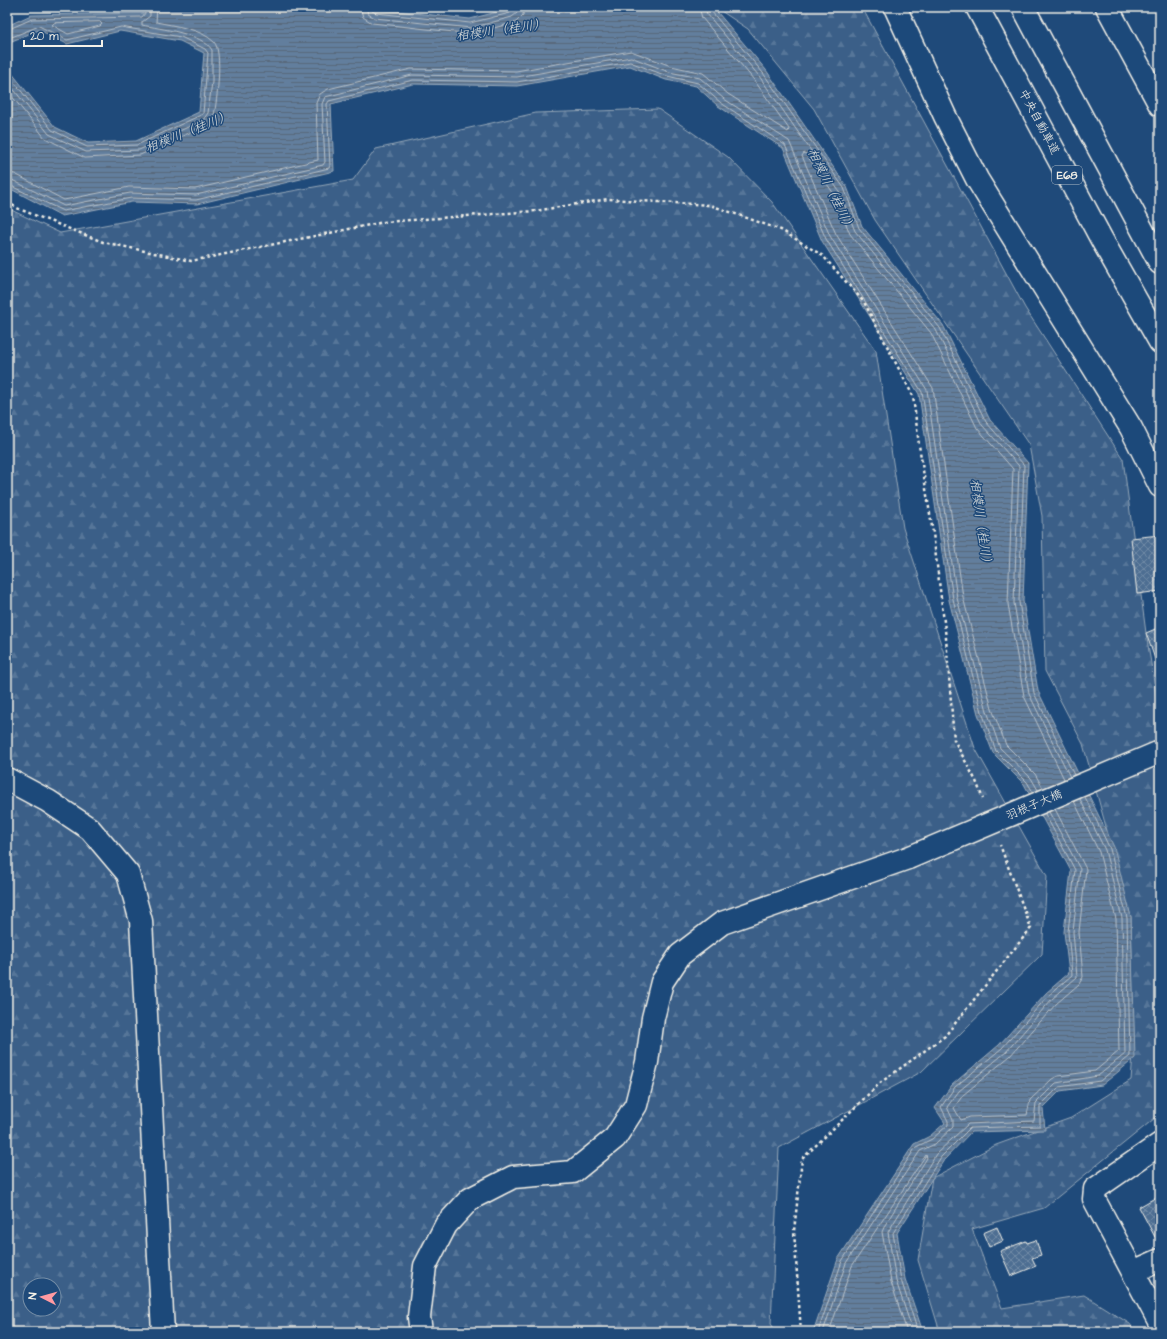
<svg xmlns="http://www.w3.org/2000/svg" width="1167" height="1339" font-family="'Architects Daughter','Klee One',sans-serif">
<defs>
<pattern id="forest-firs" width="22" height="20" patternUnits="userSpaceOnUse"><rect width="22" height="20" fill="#3a5f88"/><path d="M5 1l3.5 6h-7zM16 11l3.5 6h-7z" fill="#577699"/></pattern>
<pattern id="water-rules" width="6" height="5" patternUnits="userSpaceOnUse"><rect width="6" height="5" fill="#627e9d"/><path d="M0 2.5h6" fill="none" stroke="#58687a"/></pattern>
<pattern id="building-cross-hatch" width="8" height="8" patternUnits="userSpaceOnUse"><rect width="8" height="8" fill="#4d6e92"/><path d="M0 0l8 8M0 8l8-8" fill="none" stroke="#708aa6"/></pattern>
</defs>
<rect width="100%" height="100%" fill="#1f4a7a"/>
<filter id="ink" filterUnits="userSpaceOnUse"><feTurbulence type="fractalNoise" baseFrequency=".025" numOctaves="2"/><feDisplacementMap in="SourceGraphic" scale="8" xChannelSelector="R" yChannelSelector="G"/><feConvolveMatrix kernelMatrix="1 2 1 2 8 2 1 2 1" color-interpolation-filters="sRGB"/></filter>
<g filter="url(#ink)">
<path fill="url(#forest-firs)" stroke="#97a8b8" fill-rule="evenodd" d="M 715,7 L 856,7 L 865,13 L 1025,308 L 1123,459 L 1146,633 L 1160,718 L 1160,1114 L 1044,1208 L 972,1229 L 1002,1308 L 1084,1295 L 1130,1324 L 1135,1332 L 940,1332 L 918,1260 L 932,1178 L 996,1145 L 1071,1118 L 1131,1080 L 1134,1041 L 1131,917 L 1083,744 L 1045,671 L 1042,516 L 1029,445 L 875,220 L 814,109 L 748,29 Z
M 658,109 L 728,157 L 772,202 L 876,351 L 903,528 L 975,748 L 1047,876 L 1042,954 L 921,1072 L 779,1148 L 771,1324 L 777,1332 L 7,1332 L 7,208 L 60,233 L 353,180 L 376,149 L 536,113 ZM 30,1285 L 54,1285 L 54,1309 L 30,1309 Z"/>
<path fill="url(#water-rules)" stroke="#9cacbb" d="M 134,7 L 358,7 L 470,19 L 516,7 L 713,7 L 766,70 L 847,187 L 862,226 L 943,325 L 990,420 L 1028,463 L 1023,601 L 1038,691 L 1114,847 L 1131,917 L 1135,1058 L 1102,1085 L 1060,1091 L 1043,1108 L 1045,1130 L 971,1132 L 944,1160 L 897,1233 L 905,1279 L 923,1332 L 813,1332 L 838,1259 L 914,1144 L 930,1136 L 945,1123 L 935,1108 L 952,1085 L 999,1045 L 1046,993 L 1069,973 L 1064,932 L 1071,871 L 1024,784 L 993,753 L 978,714 L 949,600 L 919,394 L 822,241 L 783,148 L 718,106 L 696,86 L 666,80 L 630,66 L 517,86 L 413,84 L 331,104 L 334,171 L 197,204 L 132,202 L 62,216 L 7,187 L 7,67 L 55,127 L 88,143 L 136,141 L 199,112 L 204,53 L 180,41 L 120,31 L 67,44 L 39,30 L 7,43 L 7,26 L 31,15 L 144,13 Z"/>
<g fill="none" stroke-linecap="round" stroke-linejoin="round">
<path stroke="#bac3ca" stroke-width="1" d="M 360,7 L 363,17 L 372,23 L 472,34 L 516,22 L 523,15 L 524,7
M 366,7 L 368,14 L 375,18 L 471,28 L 512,17 L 517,13 L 518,7
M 372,7 L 372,11 L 376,13 L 470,23 L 510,13 L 513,7
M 705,7 L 707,14 L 759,76 L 839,191 L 855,231 L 936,330 L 982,425 L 1019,466 L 1014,603 L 1029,694 L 1070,777
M 710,7 L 711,11 L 763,73 L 844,188 L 859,228 L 940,328 L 986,422 L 1024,465 L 1019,602 L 1034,693 L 1074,775
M 100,22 L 102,24 L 100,26 L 68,34 L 52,25 L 54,23 Z
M 7,30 L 32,19 L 142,17 L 146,12 L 143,7
M 7,39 L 39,26 L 67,40 L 121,27 L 181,37 L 205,49 L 208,53 L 203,114 L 137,145 L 87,147 L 52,130 L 7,73
M 7,81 L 49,134 L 86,152 L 139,150 L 203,120 L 208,113 L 212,82 L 212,50 C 202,33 160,29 142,25 L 142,22 L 150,16 L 150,7
M 7,90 L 45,138 L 85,158 L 140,155 L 207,125 C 210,122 213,119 214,115 C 217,102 223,51 214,42 C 200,28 174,26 156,22 L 157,7
M 7,173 L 15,174 L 64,200 L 129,187 L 195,189 L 318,160 L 316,103 L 320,94 L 328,89 L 411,69 L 516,71 L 631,51 L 671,66 L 703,73 L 728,94 L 788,132 L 789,129 L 754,80 L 702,18 L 699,7
M 7,179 L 12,180 L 64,206 L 130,193 L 196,195 L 323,165 L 325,162 L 322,104 L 325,97 L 412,75 L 517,77 L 631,57 L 669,72 L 700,78 L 724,99 L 789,141 L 830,236 L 927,390 L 957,598 L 987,711 L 1000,748 L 1031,778 L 1038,790
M 7,184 L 63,211 L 131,198 L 196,200 L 329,168 L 330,166 L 327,104 L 329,101 L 413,80 L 517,82 L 630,62 L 667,76 L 698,83 L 721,103 L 785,145 L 826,239 L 922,392 L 953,599 L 982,712 L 996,751 L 1027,782 L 1033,792
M 1043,788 L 1035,774 L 1006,745 L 992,709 L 963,597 L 933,388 L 836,234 L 802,156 L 804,153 L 806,154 L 834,194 L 850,234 L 931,333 L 977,428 L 1013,469 L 1008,604 L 1024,696 L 1064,779
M 1055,809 L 1086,869 L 1079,932 L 1083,977 L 1079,984 L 1056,1004 L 1010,1056 L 963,1095 L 954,1108 L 961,1120 L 970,1117 L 1027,1115 L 1030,1100 L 1052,1079 L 1058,1076 L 1095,1071 L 1119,1051 L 1116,919 L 1099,852 L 1074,801
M 818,1332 L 842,1261 L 916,1147 L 932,1139 L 948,1125 L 948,1121 L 941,1107 L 955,1087 L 1002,1048 L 1048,996 L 1072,975 L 1068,932 L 1075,870 L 1045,814
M 823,1332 L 846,1263 L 920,1151 L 935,1144 L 953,1127 L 953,1120 L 947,1107 L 959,1091 L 1006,1052 L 1052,999 L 1077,977 L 1073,932 L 1080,869 L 1049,812
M 829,1332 L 852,1266 L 926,1155 L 927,1158 L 885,1225 L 882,1232 L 891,1282 L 907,1332
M 913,1332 L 896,1281 L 888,1232 L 936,1154 L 968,1124 L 1034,1121 L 1036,1103 L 1056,1083 L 1098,1076 L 1125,1054 L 1122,918 L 1105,850 L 1080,799
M 918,1332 L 901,1280 L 893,1233 L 941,1157 L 970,1128 L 1040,1126 L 1040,1106 L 1059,1087 L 1100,1081 L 1130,1056 L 1127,918 L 1110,849 L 1085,797"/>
</g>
<path fill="url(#building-cross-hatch)" stroke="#f4f1e8" d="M 1160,535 L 1160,591 L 1137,594 L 1131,538 Z
M 1160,627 L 1160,658 L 1155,659 L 1146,633 Z
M 1160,1195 L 1160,1234 L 1155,1237 L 1139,1207 Z
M 997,1227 L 1003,1241 L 989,1247 L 983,1233 Z
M 1036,1240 L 1041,1255 L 1032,1258 L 1036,1266 L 1011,1276 L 1000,1251 L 1026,1241 L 1027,1243 Z"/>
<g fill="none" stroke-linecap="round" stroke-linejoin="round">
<defs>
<path id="minor" d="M 895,7 L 945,116 L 977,179 L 1131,428 L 1160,486
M 1107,7 L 1160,105
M 1160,1144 L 1095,1189 L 1094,1199 L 1160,1323
M 1133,1272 L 1160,1260"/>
<path id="tertiary" d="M 7,779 L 48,801 L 90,829 L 128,874 L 141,921 L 163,1332
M 421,1332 L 419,1317 L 425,1266 L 446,1225 L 470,1199 L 513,1177 L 573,1172 L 615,1138 L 636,1105 L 647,1062 L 653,1018 L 662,982 L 680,955 L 722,923 L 908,858"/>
<path id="motorway" d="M 977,7 L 1102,240 L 1160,342
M 1023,7 L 1160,263"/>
</defs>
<use href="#minor" stroke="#f4f1e8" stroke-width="25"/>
<use href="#tertiary" stroke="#f4f1e8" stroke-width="25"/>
<use href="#motorway" stroke="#f4f1e8" stroke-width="25"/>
<path stroke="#f4f1e8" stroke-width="2.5" stroke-dasharray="3 3" stroke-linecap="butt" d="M 7,202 L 19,209 L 103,242 L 191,261 L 384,222 L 535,211 L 608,199 L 710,205 L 781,230 L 823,256 L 864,302 L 913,396 L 919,445 L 933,533 L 946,638 L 954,740 L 976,781 L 983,799
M 801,1332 L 794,1231 L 802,1159 L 880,1083 L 945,1036 L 1031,928 L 1000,845"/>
<use href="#minor" stroke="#1f4a7a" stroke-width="22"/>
<use href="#tertiary" stroke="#1f4a7a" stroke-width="22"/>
<use href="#motorway" stroke="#1f4a7a" stroke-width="22"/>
<defs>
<path id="tertiary-bridge" d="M 908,858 L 1160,752"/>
</defs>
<use href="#tertiary-bridge" stroke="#f4f1e8" stroke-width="25" stroke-linecap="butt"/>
<use href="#tertiary-bridge" stroke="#1f4a7a" stroke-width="22"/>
</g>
</g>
<g text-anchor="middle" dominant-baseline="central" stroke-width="3" stroke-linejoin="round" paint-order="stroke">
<rect fill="#1f4a7a" stroke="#b4bfc7" stroke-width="1" x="1052" y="166" width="30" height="18" rx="3"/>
<g font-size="11" font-weight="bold" fill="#f4f1e8">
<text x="1067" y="175">E68</text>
</g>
<g font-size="12" fill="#f4f1e8" stroke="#1f4a7a">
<text transform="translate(1039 122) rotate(62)">中央自動車道</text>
<text transform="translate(1034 805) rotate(-23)">羽根子大橋</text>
</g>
<g font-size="13" font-style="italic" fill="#dee0dd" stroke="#1f4a7a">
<text transform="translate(501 30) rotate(-8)">相模川（桂川）</text>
<text transform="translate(188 132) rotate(-22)">相模川（桂川）</text>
<text transform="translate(831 190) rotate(64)">相模川（桂川）</text>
<text transform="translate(981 524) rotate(82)">相模川（桂川）</text>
</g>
</g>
<rect width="1167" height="1339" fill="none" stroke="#1f4a7a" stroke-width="24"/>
<rect x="12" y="12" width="1143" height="1315" fill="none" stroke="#f4f1e8" stroke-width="1.5" filter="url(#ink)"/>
<g transform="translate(42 1297) rotate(276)"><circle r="19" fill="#1f4a7a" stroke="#748da6"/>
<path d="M0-3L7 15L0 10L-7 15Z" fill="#ff9aa2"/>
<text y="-6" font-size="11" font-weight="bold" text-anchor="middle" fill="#f4f1e8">N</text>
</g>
<path d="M24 40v6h78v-6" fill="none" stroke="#f4f1e8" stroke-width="2"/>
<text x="30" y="40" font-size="12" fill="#f4f1e8" stroke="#1f4a7a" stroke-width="3" paint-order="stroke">20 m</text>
</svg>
